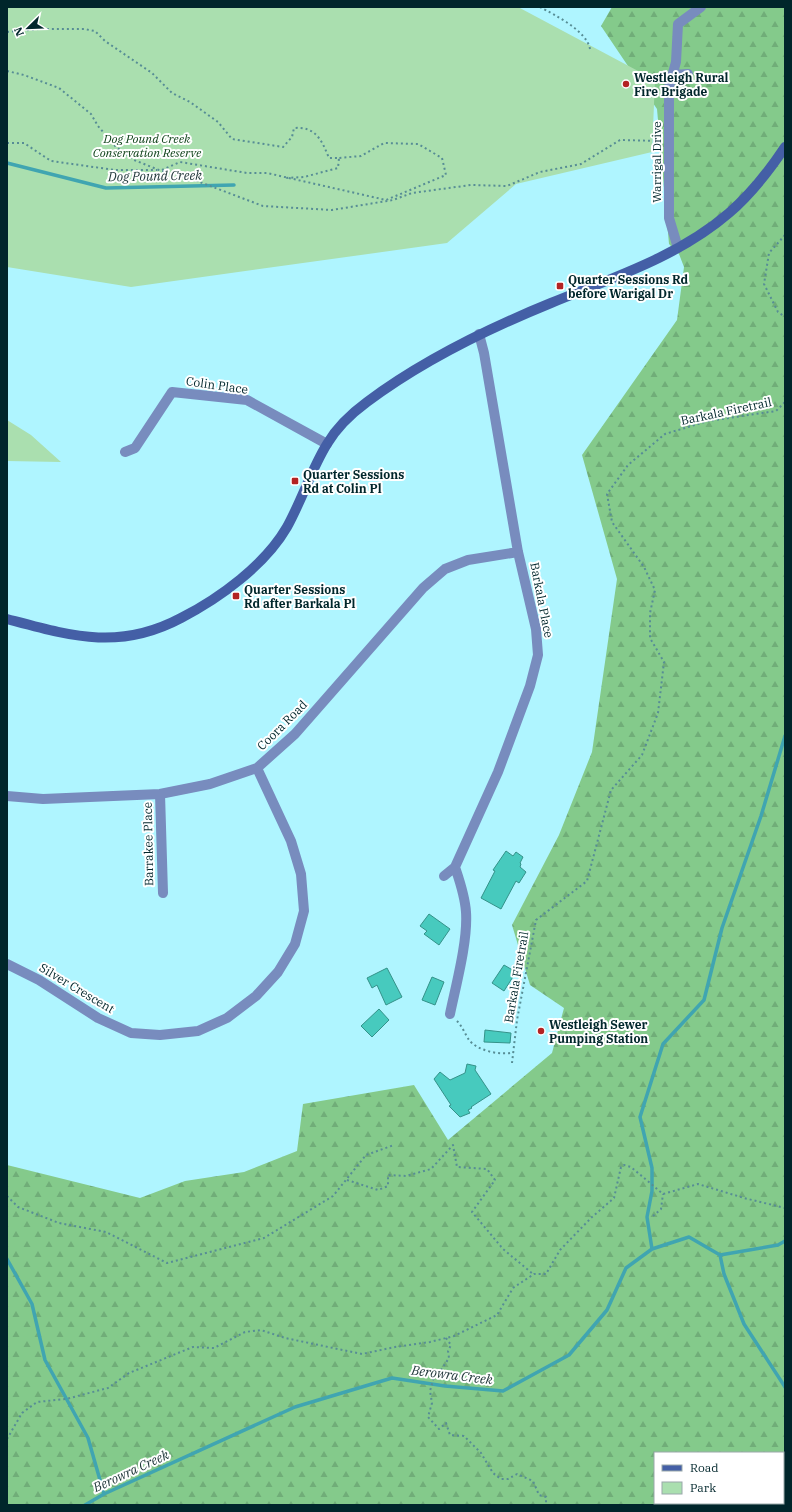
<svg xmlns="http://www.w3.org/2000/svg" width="792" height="1512" font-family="'IBM Plex Serif',serif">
<defs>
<pattern id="forest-firs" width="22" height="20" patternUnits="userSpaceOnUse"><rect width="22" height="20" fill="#84ca8b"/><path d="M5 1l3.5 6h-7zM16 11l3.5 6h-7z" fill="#70ad78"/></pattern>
</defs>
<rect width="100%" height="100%" fill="#aff5ff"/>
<path fill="url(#forest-firs)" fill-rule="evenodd" d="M 612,7 L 785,7 L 785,1505 L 7,1505 L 7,1165 L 140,1198 L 185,1181 L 244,1172 L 297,1151 L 303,1104 L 414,1085 L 448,1140 L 552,1053 L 564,1008 L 530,985 L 512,925 L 559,835 L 592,752 L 617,579 L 582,455 L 677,320 L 684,267 L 679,254 L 669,244 L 657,109 L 601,26 ZM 655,1453 L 783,1453 L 783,1503 L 655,1503 Z"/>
<path fill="#aadfaf" d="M 7,7 L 518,7 L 655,80 L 652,152 L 516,184 L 447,243 L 131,287 L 7,267 Z
M 7,420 L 31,435 L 61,462 L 7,461 Z"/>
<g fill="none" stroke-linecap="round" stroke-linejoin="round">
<path stroke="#40a5b1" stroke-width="3.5" d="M 7,163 L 106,188 L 234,185
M 652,1249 L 647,1217 L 652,1191 L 652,1168 L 640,1117 L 663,1044 L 704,1000 L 722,928 L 761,816 L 785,736
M 720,1255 L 778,1245 L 785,1241
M 7,1259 L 32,1304 L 45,1360 L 88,1438 L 104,1494
M 85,1505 L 104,1494 L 295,1407 L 392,1378 L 445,1386 L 503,1391 L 569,1355 L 607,1310 L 626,1268 L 652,1249 L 689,1237 L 720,1255 L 724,1274 L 744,1324 L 785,1387"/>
</g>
<path fill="#47cabe" stroke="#349289" d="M 506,851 L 513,856 L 516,852 L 523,857 L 520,863 L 521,864 L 520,867 L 526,872 L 519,883 L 516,881 L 501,909 L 481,898 L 495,871 L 493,870 Z
M 429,914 L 450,929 L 439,945 L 424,934 L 427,931 L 420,926 Z
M 504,965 L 516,972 L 504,991 L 492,983 Z
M 387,968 L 402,997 L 386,1005 L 377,985 L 372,988 L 367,978 Z
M 432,977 L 444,982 L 435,1005 L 422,1000 Z
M 379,1009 L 389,1020 L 372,1037 L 361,1026 Z
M 485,1030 L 511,1033 L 510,1043 L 484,1042 Z
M 467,1064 L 476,1066 L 475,1070 L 491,1094 L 471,1107 L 472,1108 L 468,1110 L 470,1113 L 460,1117 L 449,1106 L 451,1105 L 434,1079 L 440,1072 L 450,1080 L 465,1073 Z"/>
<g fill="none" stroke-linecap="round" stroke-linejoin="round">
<path stroke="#578d95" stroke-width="2" stroke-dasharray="2 3" stroke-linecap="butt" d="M 540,7 C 555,15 587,31 590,49
M 7,32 L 40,29 L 84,29 L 95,31 L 105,41 L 152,73 L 172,93 L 190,102 L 218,122 L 232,139 L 283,147 L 292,137 L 294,128 C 316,126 322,141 329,158 L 339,158 L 338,168 L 304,177 L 286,178
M 7,71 L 24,75 L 59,88 L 91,114 L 98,126 L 116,147 L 134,160 L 159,170 L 197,181 L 263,206 L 332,210 L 393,200 L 412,193 L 471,185 L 507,186 L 540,172 L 581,164 L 620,140 L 660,141
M 7,143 L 24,143 L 51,161 L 115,170 L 157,170
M 162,170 L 180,162 L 247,173 L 267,173 L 386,200 L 446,175 L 442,158 L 418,144 L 384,143 L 361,156 L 339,158
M 785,235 L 769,253 L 764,284 L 778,312 L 785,317
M 457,1021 C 462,1026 465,1034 469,1040 C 478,1051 501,1056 514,1052
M 512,1063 L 517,1020 L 536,920 L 587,881 L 611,790 L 642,755 L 658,713 L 664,662 L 650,638 L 650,613 L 655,590 L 644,567 L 612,522 L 607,494 L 628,465 L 665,434 L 708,421 L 776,411 L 785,402
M 347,1180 L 378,1190 L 388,1186 L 388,1175 L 406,1176 L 431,1169 L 453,1145 L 457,1167 L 487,1169 L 495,1180 L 472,1212 L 503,1249 L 533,1274
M 7,1196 L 18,1207 L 59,1223 L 106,1232 L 167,1263 L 264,1238 L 333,1196 L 366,1155 L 394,1145
M 653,1216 L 661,1209 L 663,1194
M 446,1338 L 451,1345 L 448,1351 L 449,1358 L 439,1373 L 435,1373 L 430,1391 L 432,1403 L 428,1417 L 439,1429 L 446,1423 L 450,1435 L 464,1436 L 481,1453 L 493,1473 L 501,1479 L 508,1479 L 517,1474 L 533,1481 L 539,1495 L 546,1497 L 546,1505
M 7,1439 L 22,1413 L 37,1402 L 66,1399 L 108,1388 L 129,1373 L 193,1347 L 214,1348 L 245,1332 L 261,1330 L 285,1338 L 362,1354 L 395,1347 L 430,1342 L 454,1336 L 497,1315 L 513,1288 L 534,1274 L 546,1274 L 560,1250 L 592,1217 L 614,1198 L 621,1167 L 624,1165 L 631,1167 L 663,1194 L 698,1184 L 744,1198 L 785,1208"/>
<path stroke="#788cbe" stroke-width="10" d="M 672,75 L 688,74
M 678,248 L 669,218 L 669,87 L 676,62 L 678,24 L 701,7
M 125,452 L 135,448 L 172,392 L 247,400 L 327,444
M 160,794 L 163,893
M 7,796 L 43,799 L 160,794 L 210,784 L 257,768 L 295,734 L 423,588 L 445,569 L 468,560 L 518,552
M 444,876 L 455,867 L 498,772 L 530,686 L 538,655 L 536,629 L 518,552 L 484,353 L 479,334
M 7,964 L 39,980 L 98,1018 L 131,1033 L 160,1035 L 198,1031 L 227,1018 L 256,996 L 278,972 L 295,944 L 304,911 L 301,874 L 291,841 L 257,768
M 450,1014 C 456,985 468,941 466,912 C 465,896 460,882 455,867"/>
<path stroke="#445fa6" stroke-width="10" d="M 7,619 C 71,636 119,651 181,618 C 220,598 265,565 287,527 C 302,500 311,470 327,444 C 337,427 352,413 367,402 C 423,360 487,329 551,303 C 612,278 678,257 729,213 C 751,194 769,171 785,147"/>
</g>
<g fill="#b32323" stroke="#fff" stroke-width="1.5">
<circle cx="626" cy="84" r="4"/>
<rect x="556" y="282" width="8" height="8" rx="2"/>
<rect x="291" y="477" width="8" height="8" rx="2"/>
<rect x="232" y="592" width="8" height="8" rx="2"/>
<circle cx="541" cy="1031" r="4"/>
</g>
<g text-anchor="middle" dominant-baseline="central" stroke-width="4" stroke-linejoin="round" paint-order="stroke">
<g font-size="12" font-weight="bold" fill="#00262b" stroke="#fff" text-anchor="start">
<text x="634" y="77">Westleigh Rural<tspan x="634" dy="14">Fire Brigade</tspan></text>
<text x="568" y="279">Quarter Sessions Rd<tspan x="568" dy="14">before Warigal Dr</tspan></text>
<text x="303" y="474">Quarter Sessions<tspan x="303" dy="14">Rd at Colin Pl</tspan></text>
<text x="244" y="589">Quarter Sessions<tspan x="244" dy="14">Rd after Barkala Pl</tspan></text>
<text x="549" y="1024">Westleigh Sewer<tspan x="549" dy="14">Pumping Station</tspan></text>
</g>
<g font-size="12" font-style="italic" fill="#0d4118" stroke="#fff">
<text x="147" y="138">Dog Pound Creek<tspan x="147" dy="14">Conservation Reserve</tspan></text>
</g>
<g font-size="12" fill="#00262b" stroke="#fff">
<text transform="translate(656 162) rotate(-90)">Warrigal Drive</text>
<text transform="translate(217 385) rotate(8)">Colin Place</text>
<text transform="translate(726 411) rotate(-12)">Barkala Firetrail</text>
<text transform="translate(542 600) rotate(79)">Barkala Place</text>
<text transform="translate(282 725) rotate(-45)">Coora Road</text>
<text transform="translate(148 844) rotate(-91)">Barrakee Place</text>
<text transform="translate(516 977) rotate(-80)">Barkala Firetrail</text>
<text transform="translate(77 988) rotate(31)">Silver Crescent</text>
</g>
<g font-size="13" font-style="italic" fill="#21373a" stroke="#fff">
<text transform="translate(155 176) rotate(-1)">Dog Pound Creek</text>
<text transform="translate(452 1375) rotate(7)">Berowra Creek</text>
<text transform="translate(131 1471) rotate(-25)">Berowra Creek</text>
</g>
</g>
<rect width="792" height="1512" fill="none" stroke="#00262b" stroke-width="16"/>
<rect x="654" y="1452" width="130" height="52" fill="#ffffff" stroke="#99a8aa"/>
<rect x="662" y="1465" width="20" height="6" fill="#445fa6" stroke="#99a8aa"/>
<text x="690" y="1472" font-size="12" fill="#00262b">Road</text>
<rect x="662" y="1482" width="20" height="12" fill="#aadfaf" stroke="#99a8aa"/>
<text x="690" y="1492" font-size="12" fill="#00262b">Park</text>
<g transform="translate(28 28) rotate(247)" stroke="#ffffff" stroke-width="3" paint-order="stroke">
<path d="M0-3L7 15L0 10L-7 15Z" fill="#00262b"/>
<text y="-6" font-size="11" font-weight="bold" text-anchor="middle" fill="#00262b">N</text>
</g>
</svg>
